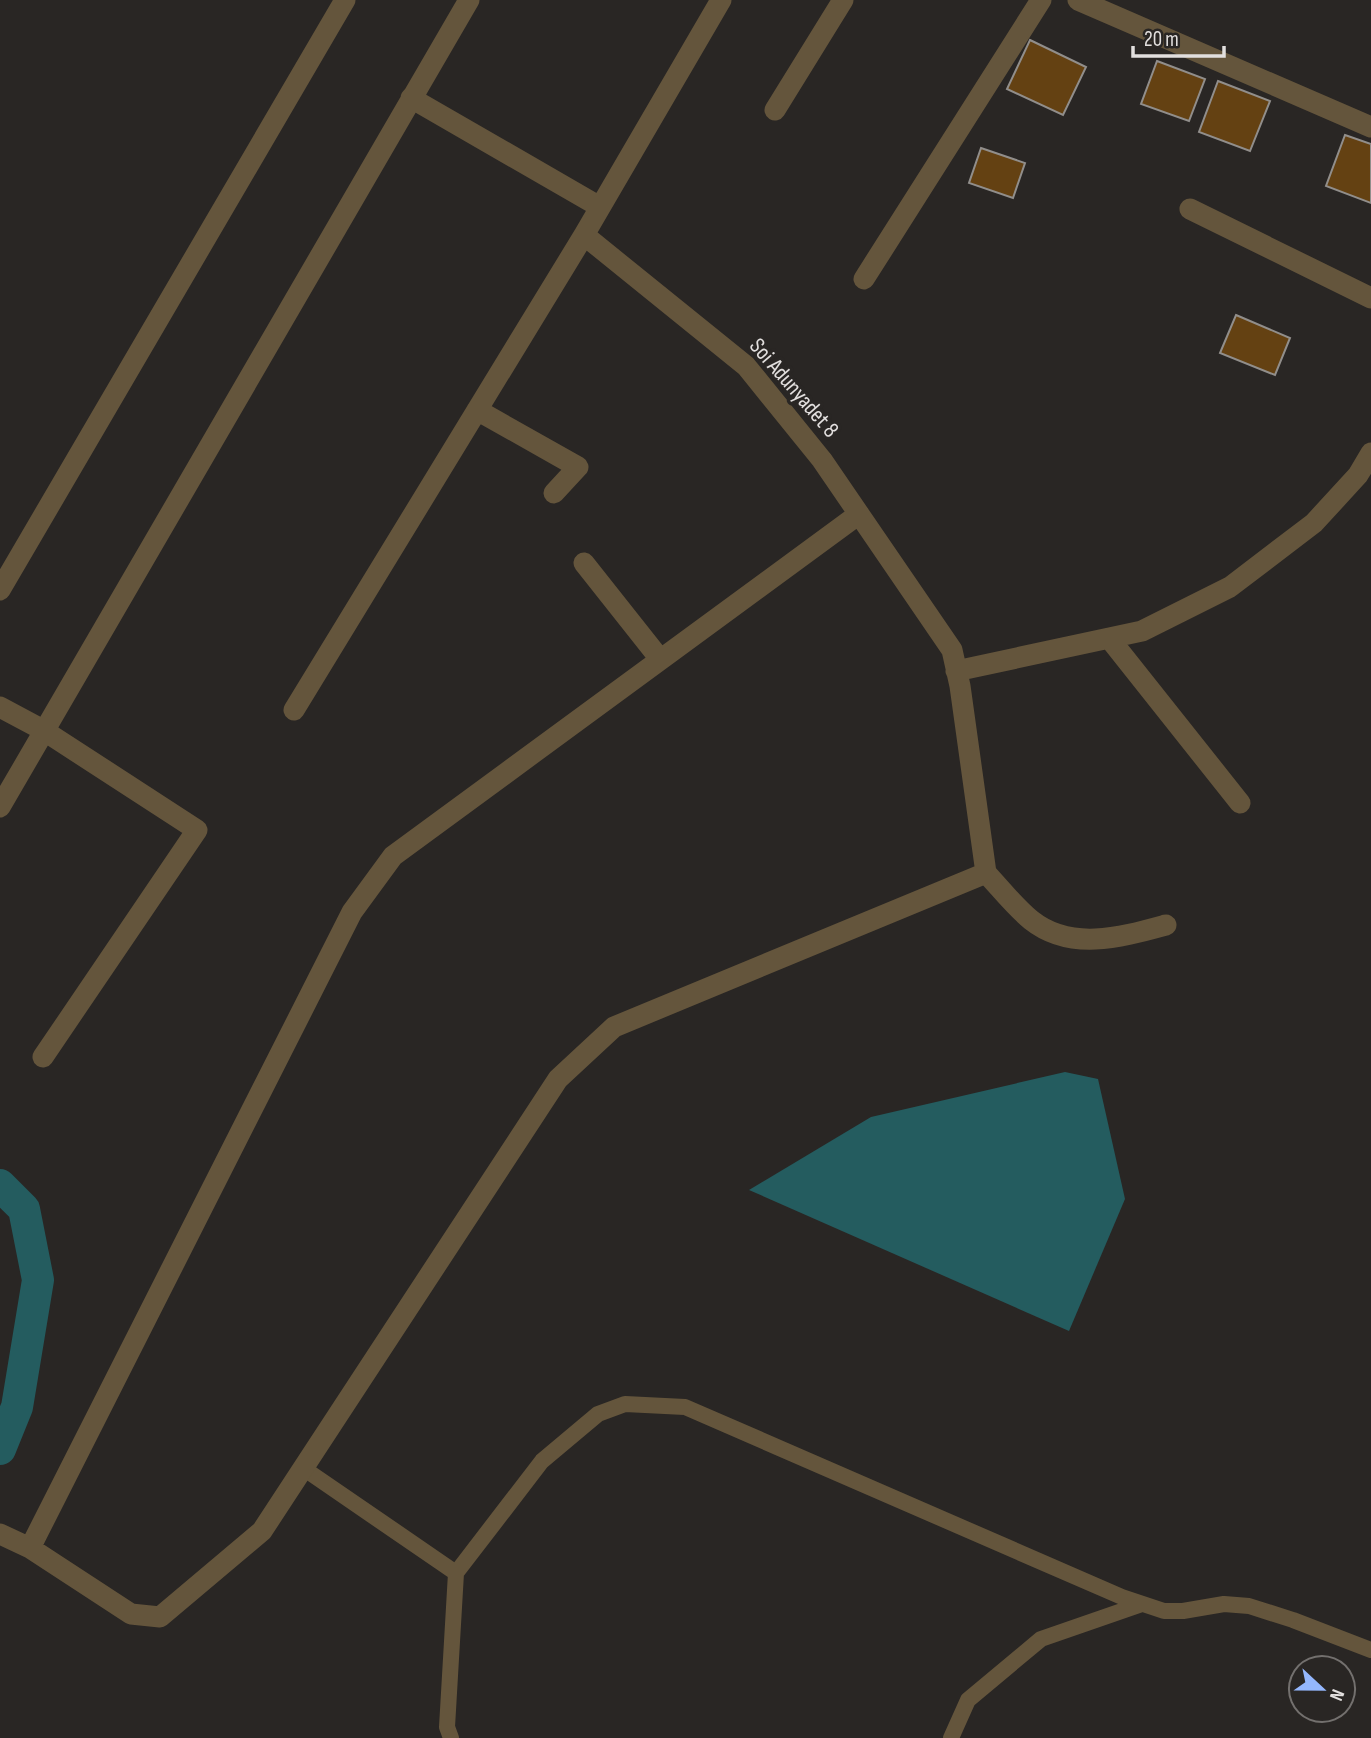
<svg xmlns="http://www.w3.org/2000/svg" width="1371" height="1738" font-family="'Sofia Sans Condensed',sans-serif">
<rect width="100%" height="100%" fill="#292624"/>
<path fill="#245c5f" d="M 1065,1072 L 1098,1079 L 1125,1199 L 1069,1331 L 749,1190 L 871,1117 Z"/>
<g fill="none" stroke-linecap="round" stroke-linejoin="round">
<path stroke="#245c5f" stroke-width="32" d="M 0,1185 L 24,1209 L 38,1280 L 17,1407 L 0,1449"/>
</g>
<path fill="#644112" stroke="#918e8b" stroke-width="2" d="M 1030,40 L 1086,67 L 1063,115 L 1007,89 Z
M 1157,61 L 1205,79 L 1189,121 L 1141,104 Z
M 1218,81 L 1270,101 L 1250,151 L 1199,132 Z
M 1345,135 L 1371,144 L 1371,203 L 1326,186 Z
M 981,148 L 1025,163 L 1013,198 L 969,183 Z
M 1236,315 L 1290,338 L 1275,375 L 1220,353 Z"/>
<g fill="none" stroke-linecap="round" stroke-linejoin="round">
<path stroke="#64553c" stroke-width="16" d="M 303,1468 L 456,1573 L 542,1461 L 598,1414 L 625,1404 L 685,1407 L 1122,1597 L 1164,1611 L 1183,1611 L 1224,1604 L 1249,1606 L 1293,1620 L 1371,1650
M 451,1738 L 447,1727 L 456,1573
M 951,1738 L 968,1700 L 1041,1639 L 1142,1604"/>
<path stroke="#64553c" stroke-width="21" d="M 721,0 L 584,235 L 746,366 L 822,460 L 952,650 L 960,686 L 986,873
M 1078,0 L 1371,127
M 411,98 L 600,207
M 775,110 L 843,0
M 1190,209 L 1371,298
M 864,279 L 1041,0
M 477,410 L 578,467 L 554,493
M 584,563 L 660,659
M 0,590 L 345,0
M 1109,638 L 1240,803
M 956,671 L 1142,631 L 1230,587 L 1314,523 L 1358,475 L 1371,453
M 0,707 L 43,730 L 197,830 L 43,1057
M 294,710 L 584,235
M 0,807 L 469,0
M 986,873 C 1001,889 1015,907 1031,920 C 1071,952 1122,937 1166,925
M 0,1534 L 30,1548 L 131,1614 L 160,1617 L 262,1531 L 558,1079 L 614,1027 L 986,873
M 30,1548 L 352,912 L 393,856 L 859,514"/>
</g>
<g text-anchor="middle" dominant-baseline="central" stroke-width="7" stroke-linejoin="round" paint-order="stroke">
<g font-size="23" fill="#e2dfde" stroke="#292624">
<text transform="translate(794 388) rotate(49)">Soi Adunyadet 8</text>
</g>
</g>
<g transform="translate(1322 1689) rotate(112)"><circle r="33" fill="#292624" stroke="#73706e" stroke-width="2"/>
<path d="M0-5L12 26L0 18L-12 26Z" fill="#94b7fd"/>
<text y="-10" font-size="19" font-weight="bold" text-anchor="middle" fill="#e2dfde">N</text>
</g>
<path d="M1133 46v10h91v-10" fill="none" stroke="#e2dfde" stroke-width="3.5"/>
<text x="1144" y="46" font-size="21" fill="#e2dfde" stroke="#292624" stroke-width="5" paint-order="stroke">20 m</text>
</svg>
